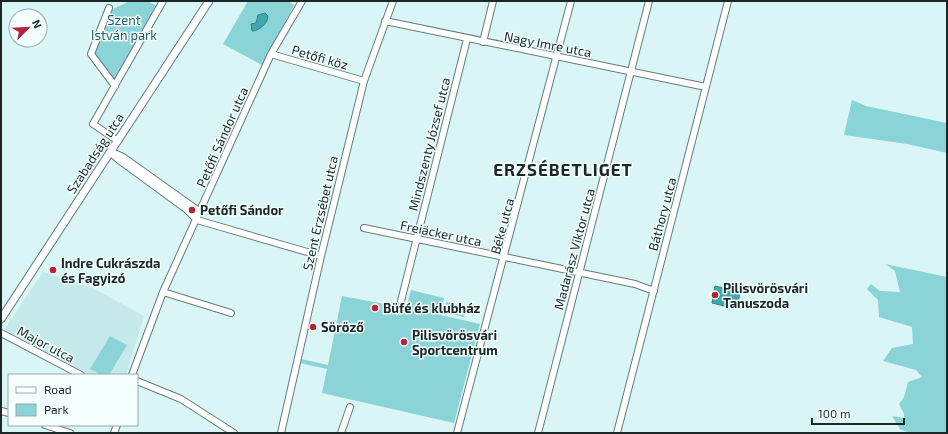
<svg xmlns="http://www.w3.org/2000/svg" width="948" height="434" font-family="'Exo 2',sans-serif">
<rect width="100%" height="100%" fill="#d9f5f5"/>
<path fill="#c5e9eb" d="M 43,272 L 93,288 L 144,316 L 126,375 L 90,375 L 4,330 Z"/>
<path fill="#8ad3d6" d="M 130,1 L 147,1 L 157,6 L 116,81 L 95,57 L 94,52 L 111,10 Z
M 248,1 L 288,1 L 294,5 L 262,65 L 223,44 Z
M 852,100 L 866,106 L 947,123 L 947,153 L 907,144 L 844,135 Z
M 885,264 L 947,277 L 947,433 L 909,433 L 900,429 L 892,416 L 904,418 L 904,414 L 899,404 L 904,397 L 908,382 L 922,377 L 916,370 L 883,361 L 892,348 L 913,344 L 912,327 L 879,317 L 878,300 L 867,289 L 871,284 L 880,291 L 900,292 L 895,271 Z
M 411,290 L 444,298 L 441,315 L 480,324 L 454,423 L 322,393 L 327,369 L 300,363 L 301,359 L 328,365 L 342,296 L 406,308 Z
M 446,302 L 467,306 L 464,317 L 443,312 Z
M 110,336 L 127,345 L 109,375 L 101,375 L 90,369 Z"/>
<path fill="#40a8ac" stroke="#358184" d="M 265,13 L 268,16 C 268,24 258,31 252,31 L 251,24 L 256,23 L 258,15 Z
M 715,286 L 740,292 L 737,309 L 712,303 Z"/>
<g fill="none" stroke-linecap="round" stroke-linejoin="round">
<defs>
<path id="minor" d="M 109,8 L 91,54 L 115,86
M 385,21 L 706,87
M 483,42 L 493,1
M 271,54 L 364,81
M 118,141 L 93,124 L 163,1
M 110,152 L 119,160 L 186,209 L 197,220 L 321,256
M 114,153 L 123,157 L 196,209 L 197,218
M 364,228 L 635,284 L 654,291
M 163,292 L 231,313
M 401,301 L 467,39
M 1,333 L 81,375
M 132,375 L 163,292 L 271,54 L 302,1
M 137,381 L 181,399 L 234,433
M 1,411 L 9,413
M 45,425 L 70,433
M 114,433 L 117,425
M 281,433 L 321,256 L 364,81 L 393,1
M 341,433 L 350,407
M 457,433 L 571,1
M 538,433 L 649,1
M 617,433 L 728,1"/>
<path id="tertiary" d="M 1,319 L 209,1"/>
</defs>
<use href="#minor" stroke="#637c7d" stroke-width="8"/>
<use href="#tertiary" stroke="#637c7d" stroke-width="9"/>
<use href="#minor" stroke="#fff" stroke-width="6"/>
<use href="#tertiary" stroke="#fff" stroke-width="7"/>
</g>
<g fill="#b5233a" stroke="#f3fefe" stroke-width="1.5">
<circle cx="192" cy="210" r="4"/>
<circle cx="53" cy="270" r="4"/>
<circle cx="715" cy="295" r="4"/>
<circle cx="375" cy="308" r="4"/>
<circle cx="313" cy="327" r="4"/>
<circle cx="404" cy="342" r="4"/>
</g>
<g text-anchor="middle" dominant-baseline="central" stroke-width="3" stroke-linejoin="round" paint-order="stroke">
<g font-size="13" fill="#245e60" stroke="#f3fefe">
<text x="124" y="20">Szent<tspan x="124" dy="15">István park</tspan></text>
</g>
<g font-size="13" fill="#1b2626" stroke="#f3fefe">
<text transform="translate(548 44) rotate(11)">Nagy Imre utca</text>
<text transform="translate(320 57) rotate(16)">Petőfi köz</text>
<text transform="translate(222 137) rotate(-66)">Petőfi Sándor utca</text>
<text transform="translate(429 144) rotate(-76)">Mindszenty József utca</text>
<text transform="translate(95 153) rotate(-57)">Szabadság utca</text>
<text transform="translate(320 213) rotate(-77)">Szent Erzsébet utca</text>
<text transform="translate(662 214) rotate(-75)">Báthory utca</text>
<text transform="translate(502 226) rotate(-75)">Béke utca</text>
<text transform="translate(441 233) rotate(12)">Freiäcker utca</text>
<text transform="translate(574 249) rotate(-75)">Madarász Viktor utca</text>
<text transform="translate(46 344) rotate(28)">Major utca</text>
</g>
<g font-size="13" font-weight="bold" fill="#1b2626" stroke="#f3fefe" text-anchor="start">
<text x="200" y="210">Petőfi Sándor</text>
<text x="61" y="263">Indre Cukrászda<tspan x="61" dy="15">és Fagyizó</tspan></text>
<text x="723" y="288">Pilisvörösvári<tspan x="723" dy="15">Tanuszoda</tspan></text>
<text x="383" y="308">Büfé és klubház</text>
<text x="321" y="327">Söröző</text>
<text x="412" y="335">Pilisvörösvári<tspan x="412" dy="15">Sportcentrum</tspan></text>
</g>
<g font-size="17" font-weight="bold" letter-spacing="1" fill="#1b2626" stroke="#f3fefe">
<text x="563" y="169">ERZSÉBETLIGET</text>
</g>
</g>
<rect width="948" height="434" fill="none" stroke="#1b2626" stroke-width="4"/>
<rect x="8" y="374" width="130" height="52" fill="#f3fefe" stroke="#9da8a8"/>
<rect x="16" y="387" width="20" height="6" fill="#ffffff" stroke="#9da8a8"/>
<text x="44" y="394" font-size="12" fill="#1b2626">Road</text>
<rect x="16" y="404" width="20" height="12" fill="#8ad3d6" stroke="#9da8a8"/>
<text x="44" y="414" font-size="12" fill="#1b2626">Park</text>
<g transform="translate(28 28) rotate(66)"><circle r="19" fill="#f3fefe" stroke="#9da8a8"/>
<path d="M0-3L7 15L0 10L-7 15Z" fill="#b5233a"/>
<text y="-6" font-size="11" font-weight="bold" text-anchor="middle" fill="#1b2626">N</text>
</g>
<path d="M812 418v6h92v-6" fill="none" stroke="#1b2626" stroke-width="2"/>
<text x="818" y="418" font-size="12" fill="#1b2626" stroke="#f3fefe" stroke-width="3" paint-order="stroke">100 m</text>
</svg>
